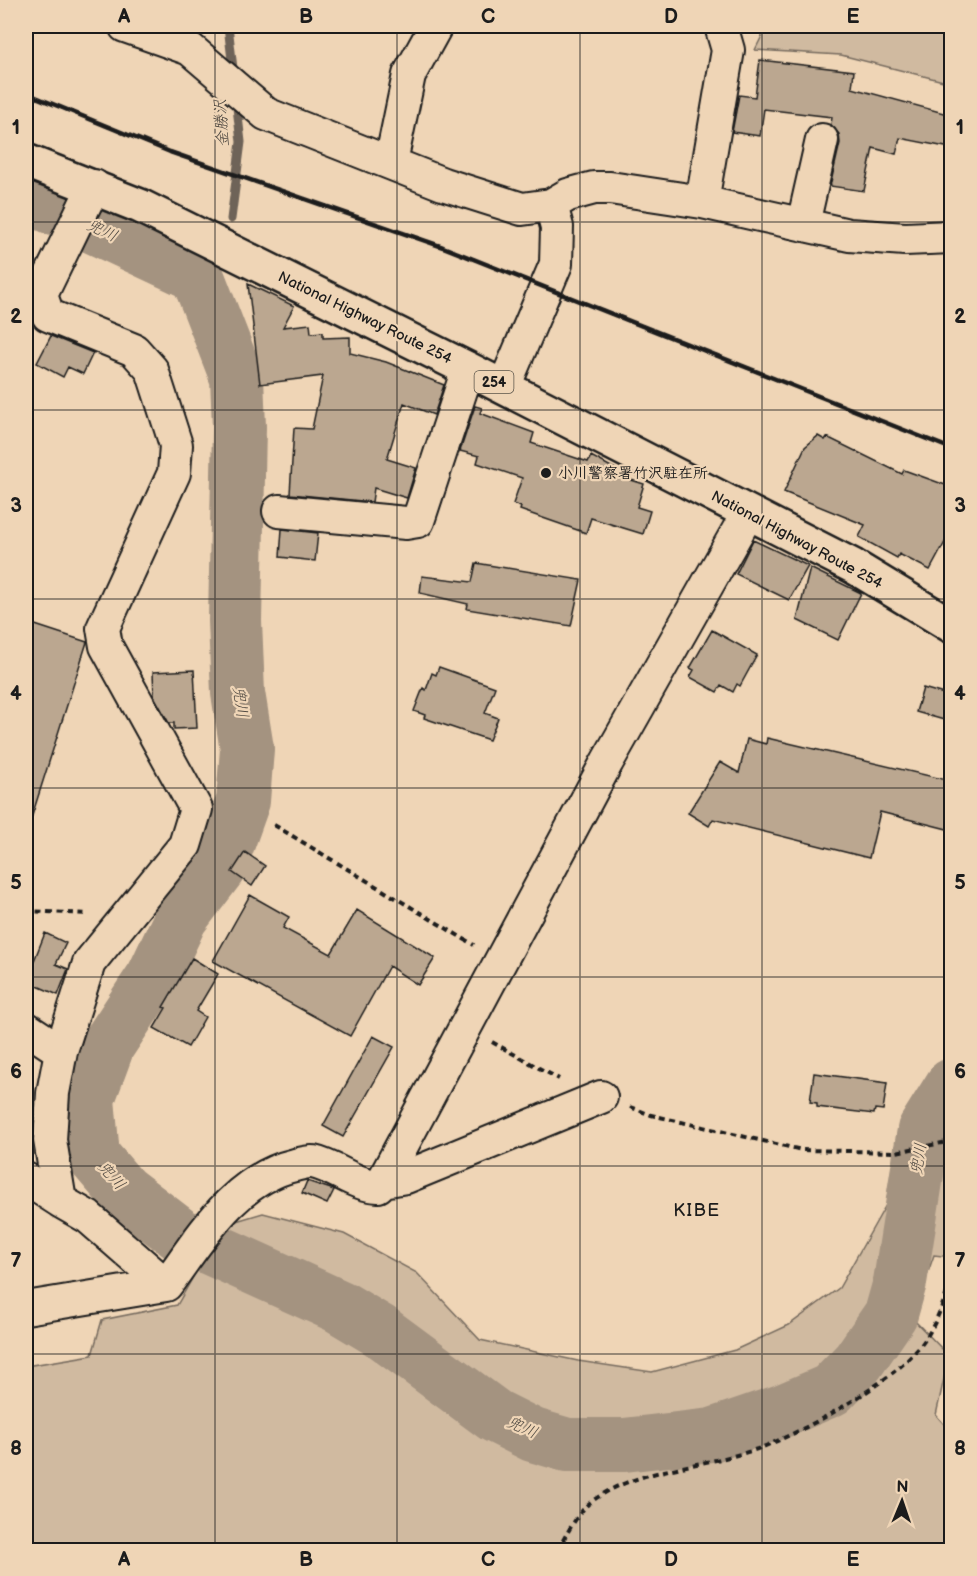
<svg xmlns="http://www.w3.org/2000/svg" width="977" height="1576" font-family="'Balsamiq Sans','Klee One',sans-serif">
<rect width="100%" height="100%" fill="#efd5b6"/>
<filter id="ink" filterUnits="userSpaceOnUse"><feTurbulence type="fractalNoise" baseFrequency=".0167" numOctaves="2"/><feDisplacementMap in="SourceGraphic" scale="12" xChannelSelector="R" yChannelSelector="G"/><feConvolveMatrix kernelMatrix="1 2 1 2 8 2 1 2 1" color-interpolation-filters="sRGB"/></filter>
<g filter="url(#ink)">
<path fill="#d0baa0" stroke="#766b5e" stroke-width="1.5" d="M 767,26 L 951,26 L 951,83 L 841,55 L 755,50 Z
M 951,1150 L 951,1257 L 934,1255 L 912,1318 L 949,1356 L 936,1415 L 951,1432 L 951,1550 L 26,1550 L 26,1366 L 92,1355 L 102,1320 L 177,1305 L 223,1225 L 263,1213 L 344,1234 L 417,1273 L 480,1340 L 578,1361 L 652,1372 L 735,1350 L 789,1325 L 839,1288 L 887,1203 L 906,1160 Z"/>
<g fill="none" stroke-linecap="round" stroke-linejoin="round">
<path stroke="#6e6358" stroke-width="9" d="M 228,26 L 234,77
M 231,219 L 241,142 L 236,99
M 216,323 L 222,279"/>
<path stroke="#a49380" stroke-width="54" d="M 26,201 L 47,205 L 197,275 L 237,378 L 239,427 L 235,621 L 238,693 L 247,749 L 243,801 L 219,868 L 181,918 L 153,977 L 108,1045 L 88,1099 L 93,1156 L 123,1191 L 179,1234 L 340,1307 L 380,1331 L 495,1416 L 533,1435 L 567,1445 L 624,1445 L 712,1435 L 782,1411 L 831,1390 L 858,1362 L 891,1314 L 900,1282 L 924,1130 L 952,1085"/>
</g>
<path fill="#bba790" stroke="#1c1c1c" stroke-width="1.5" d="M 760,60 L 854,71 L 852,88 L 951,115 L 951,148 L 900,138 L 896,154 L 873,148 L 864,191 L 830,186 L 840,143 L 839,134 L 831,125 L 832,117 L 764,109 L 760,136 L 732,132 L 739,95 L 755,97 Z
M 248,284 L 294,306 L 283,327 L 310,324 L 311,333 L 323,332 L 323,338 L 350,337 L 350,353 L 386,362 L 444,385 L 434,415 L 404,403 L 387,459 L 416,468 L 407,498 L 374,488 L 372,502 L 290,494 L 294,428 L 312,429 L 323,376 L 260,384 Z
M 51,336 L 93,353 L 83,374 L 68,367 L 63,377 L 37,363 Z
M 475,406 L 482,408 L 480,413 L 534,433 L 531,443 L 588,462 L 591,456 L 615,469 L 612,474 L 644,484 L 637,507 L 650,511 L 643,534 L 591,518 L 586,533 L 520,510 L 521,507 L 513,504 L 522,478 L 477,463 L 479,456 L 460,451 Z
M 818,436 L 825,440 L 827,437 L 902,474 L 904,470 L 951,487 L 951,531 L 930,570 L 899,554 L 897,558 L 859,537 L 865,525 L 784,492 L 805,447 Z
M 282,529 L 318,533 L 315,561 L 280,557 Z
M 753,540 L 808,566 L 789,600 L 736,574 Z
M 476,563 L 581,580 L 571,626 L 467,609 L 468,604 L 420,593 L 422,576 L 472,582 Z
M 810,568 L 861,593 L 838,640 L 797,620 Z
M 26,622 L 87,642 L 31,819 L 26,818 Z
M 712,630 L 757,655 L 740,686 L 737,684 L 733,692 L 721,685 L 717,692 L 690,677 L 694,670 L 690,668 Z
M 439,667 L 495,687 L 485,713 L 498,718 L 489,740 L 424,718 L 425,715 L 414,711 L 423,688 L 426,690 L 432,673 L 436,675 Z
M 194,670 L 197,728 L 174,729 L 174,723 L 169,723 L 154,696 L 153,672 Z
M 923,688 L 951,696 L 951,722 L 916,712 Z
M 767,738 L 951,781 L 951,830 L 880,812 L 869,858 L 713,819 L 709,826 L 688,813 L 720,762 L 739,773 L 747,739 L 766,744 Z
M 245,852 L 265,866 L 252,886 L 232,872 Z
M 250,895 L 289,917 L 283,928 L 331,954 L 357,910 L 435,958 L 418,985 L 389,966 L 350,1036 L 213,961 Z
M 45,933 L 66,943 L 56,964 L 68,969 L 58,995 L 26,981 Z
M 192,958 L 218,974 L 196,1011 L 205,1017 L 188,1047 L 154,1028 L 166,1008 L 163,1007 Z
M 373,1036 L 394,1047 L 343,1137 L 323,1126 Z
M 814,1073 L 887,1083 L 883,1110 L 875,1109 L 874,1114 L 817,1107 L 817,1103 L 810,1102 Z
M 307,1181 L 334,1190 L 327,1204 L 302,1193 Z"/>
<g fill="none" stroke-linecap="round" stroke-linejoin="round">
<defs>
<path id="minor" d="M 125,26 L 190,49 L 266,114 L 443,184 L 522,209 L 551,205 L 568,195 L 594,188 L 610,188 L 702,202 L 849,235 L 905,239 L 952,237
M 391,162 L 409,75 L 436,26
M 94,186 L 41,295 L 48,315 L 134,350 L 152,370 L 176,445 L 174,473 L 103,628 L 106,646 L 196,809 L 185,845 L 89,963 L 61,1051 L 53,1093 L 50,1140 L 60,1201 L 88,1217 L 166,1285 C 200,1239 234,1179 295,1165 C 300,1164 308,1161 313,1162 C 336,1167 354,1185 378,1186 L 383,1181 L 607,762 L 748,513
M 702,202 L 728,50 L 721,26
M 803,224 L 822,140
M 504,387 L 556,264 L 557,227 L 551,205
M 279,511 L 406,523 L 418,521 L 468,369
M 26,1028 L 61,1051
M 26,1179 L 60,1201
M 383,1181 L 406,1177 L 601,1097
M 26,1308 L 166,1285"/>
<path id="highway" d="M 26,161 L 140,206 L 468,369 L 853,566 L 952,626"/>
</defs>
<use href="#minor" stroke="#1c1c1c" stroke-width="36"/>
<use href="#highway" stroke="#1c1c1c" stroke-width="38"/>
<path stroke="#1c1c1c" stroke-width="4" stroke-dasharray="6 4.5" stroke-linecap="butt" d="M 274,825 L 474,945
M 26,911 L 88,914
M 492,1042 L 559,1079
M 630,1107 L 651,1115 L 802,1150 L 896,1152 L 952,1141
M 558,1550 C 564,1538 580,1509 591,1502 C 637,1467 707,1467 760,1448 C 805,1431 886,1386 917,1350 C 934,1331 943,1303 952,1280"/>
<use href="#minor" stroke="#efd5b6" stroke-width="32"/>
<use href="#highway" stroke="#efd5b6" stroke-width="33"/>
<path stroke="#1c1c1c" stroke-width="4.5" d="M 26,93 L 170,152 L 443,247 L 952,449"/>
</g>
</g>
<path fill="none" stroke="#1c1c1c" stroke-width="1.5" stroke-opacity="0.55" d="M 215,26 L 215,1550M 397,26 L 397,1550M 580,26 L 580,1550M 762,26 L 762,1550M 26,222 L 952,222M 26,410 L 952,410M 26,599 L 952,599M 26,788 L 952,788M 26,977 L 952,977M 26,1166 L 952,1166M 26,1354 L 952,1354"/>
<circle fill="#1c1c1c" stroke="#efd5b6" stroke-width="2" cx="546" cy="473" r="6"/>
<g text-anchor="middle" dominant-baseline="central" stroke-width="4.5" stroke-linejoin="round" paint-order="stroke">
<rect fill="#efd5b6" stroke="#5b544a" stroke-width="1.5" x="474.5" y="371" width="39" height="22" rx="4.5"/>
<g font-size="14" font-weight="bold" fill="#1c1c1c">
<text x="494" y="382">254</text>
</g>
<g font-size="15" fill="#1c1c1c" stroke="#efd5b6">
<text transform="translate(365 318) rotate(26)">National Highway Route 254</text>
<text transform="translate(797 540) rotate(28)">National Highway Route 254</text>
</g>
<g font-size="15" font-weight="bold" fill="#1c1c1c" stroke="#efd5b6" text-anchor="start">
<text x="558" y="473">小川警察署竹沢駐在所</text>
</g>
<g font-size="16" font-style="italic" fill="#4c463f" stroke="#efd5b6">
<text transform="translate(222 123) rotate(-94)">金勝沢</text>
<text transform="translate(102 231) rotate(25)">兜川</text>
<text transform="translate(240 702) rotate(82)">兜川</text>
<text transform="translate(919 1159) rotate(-81)">兜川</text>
<text transform="translate(111 1176) rotate(48)">兜川</text>
<text transform="translate(522 1428) rotate(24)">兜川</text>
</g>
<g font-size="18" letter-spacing="1.5" fill="#1c1c1c" stroke="#efd5b6">
<text x="697" y="1210">KIBE</text>
</g>
</g>
<rect width="977" height="1576" fill="none" stroke="#efd5b6" stroke-width="66"/>
<g transform="translate(902 1501) rotate(2)" stroke="#efd5b6" stroke-width="4.5" paint-order="stroke">
<path d="M0-4.5L10 22L0 15L-10 22Z" fill="#1c1c1c"/>
<text y="-9" font-size="16" font-weight="bold" text-anchor="middle" fill="#1c1c1c">N</text>
</g>
<rect x="33" y="33" width="911" height="1510" fill="none" stroke="#1c1c1c" stroke-width="2"/>
<g font-size="20" text-anchor="middle" font-weight="bold" fill="#1c1c1c">
<text x="124" y="23">A</text>
<text x="306" y="23">B</text>
<text x="488" y="23">C</text>
<text x="671" y="23">D</text>
<text x="853" y="23">E</text>
<text x="16" y="134">1</text>
<text x="960" y="134">1</text>
<text x="16" y="323">2</text>
<text x="960" y="323">2</text>
<text x="16" y="512">3</text>
<text x="960" y="512">3</text>
<text x="16" y="700">4</text>
<text x="960" y="700">4</text>
<text x="16" y="889">5</text>
<text x="960" y="889">5</text>
<text x="16" y="1078">6</text>
<text x="960" y="1078">6</text>
<text x="16" y="1267">7</text>
<text x="960" y="1267">7</text>
<text x="16" y="1455">8</text>
<text x="960" y="1455">8</text>
<text x="124" y="1566">A</text>
<text x="306" y="1566">B</text>
<text x="488" y="1566">C</text>
<text x="671" y="1566">D</text>
<text x="853" y="1566">E</text>
</g>
</svg>
